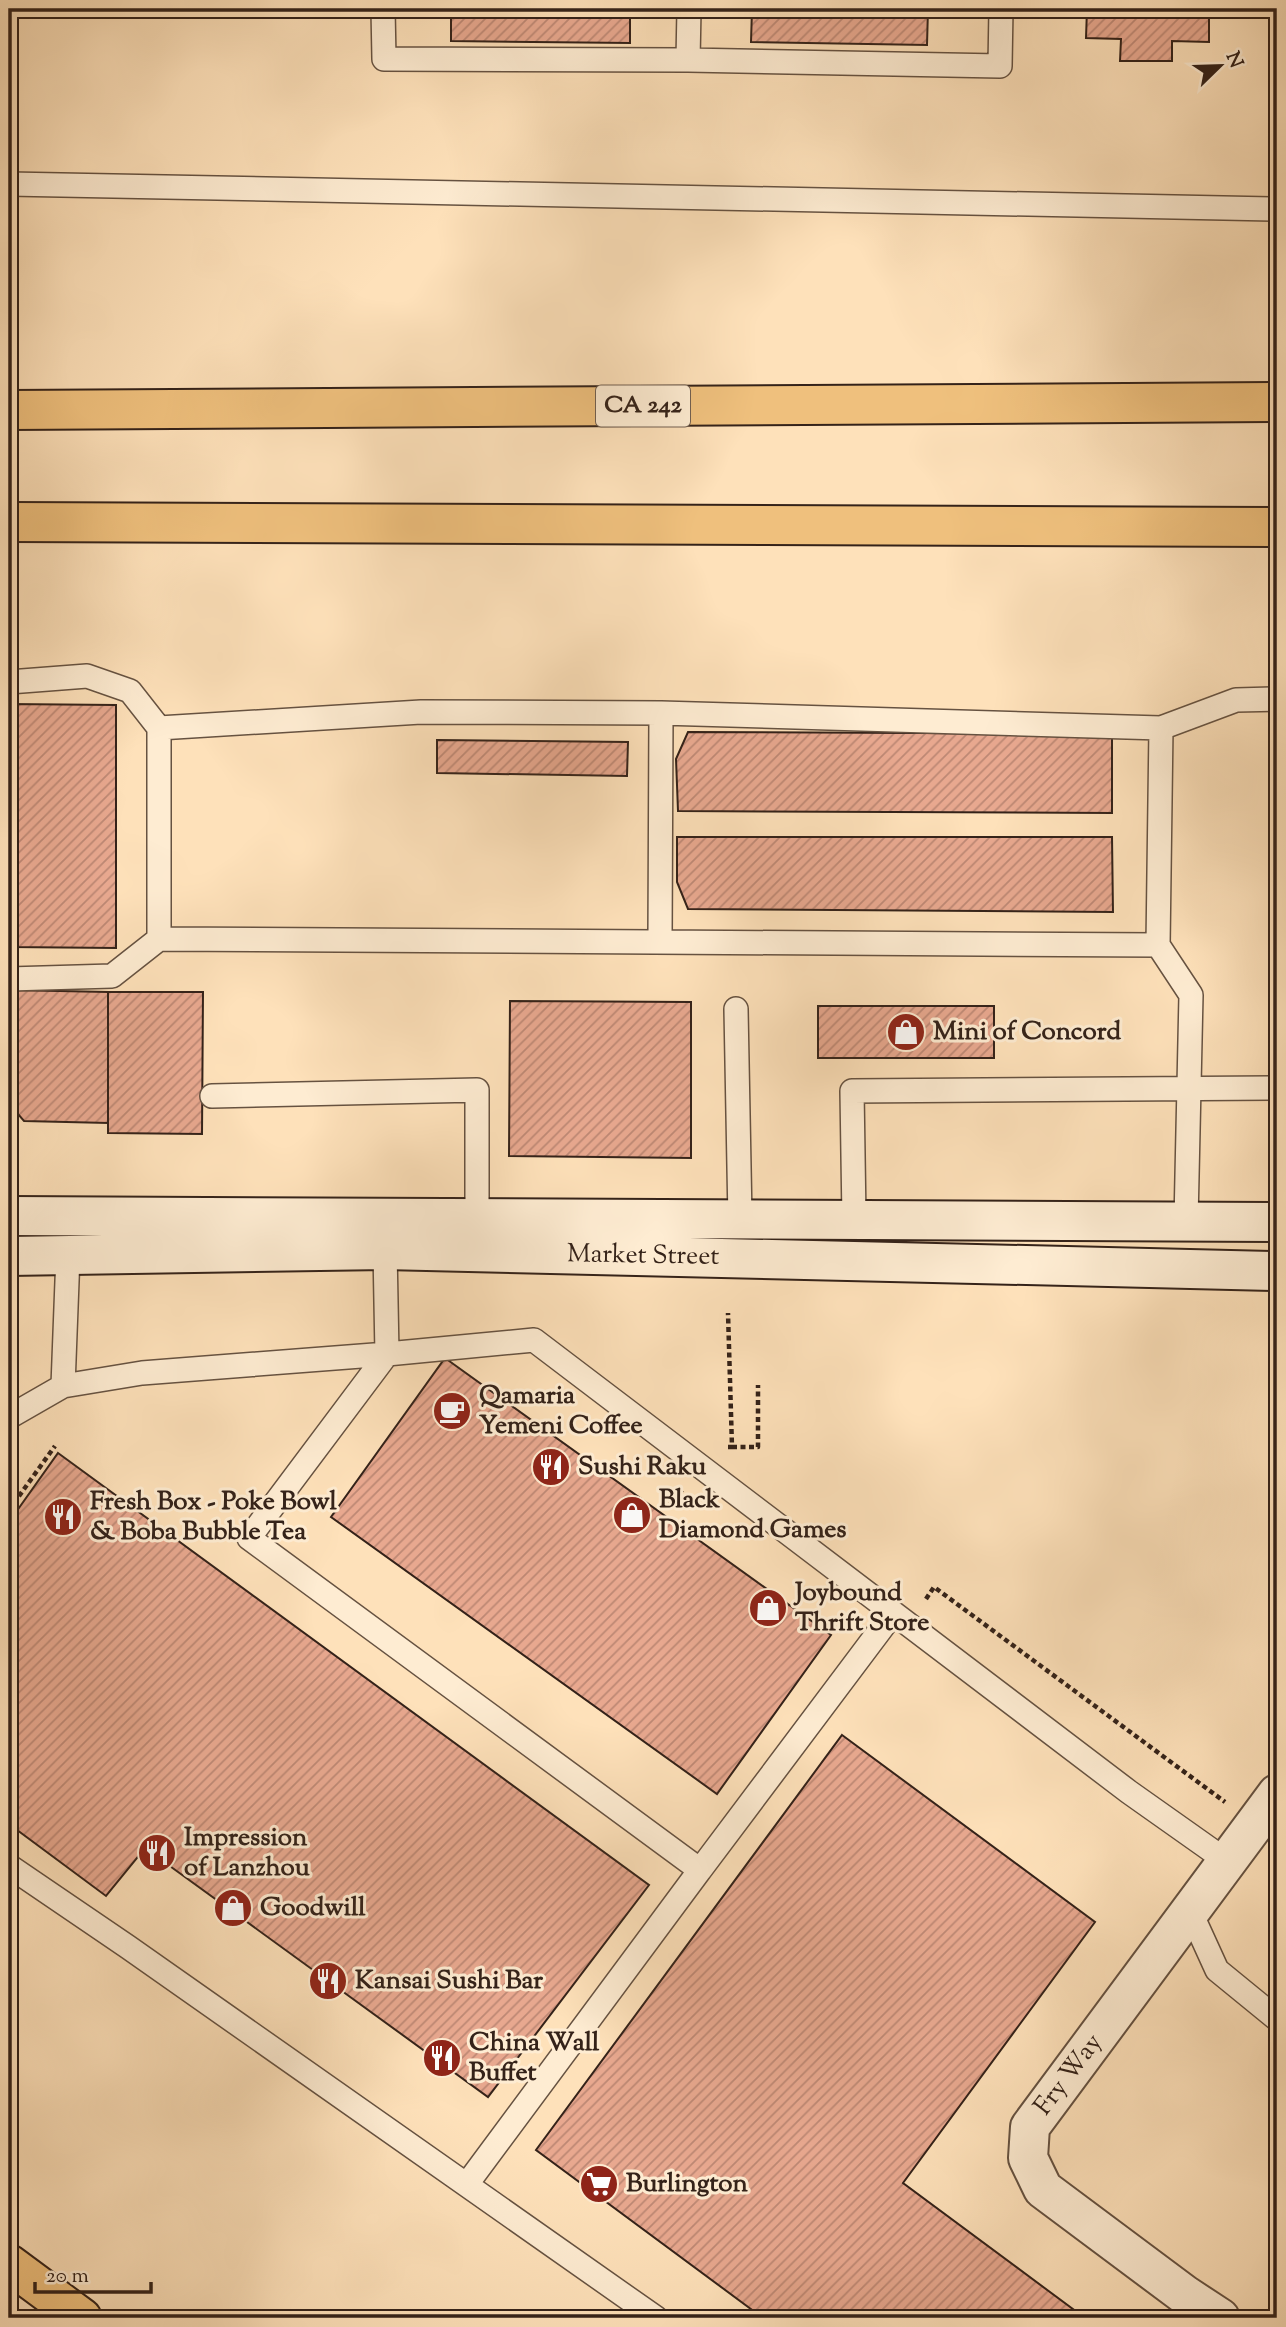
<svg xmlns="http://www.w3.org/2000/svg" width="1286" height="2327" font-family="'Sorts Mill Goudy',serif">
<defs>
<pattern id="building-hatch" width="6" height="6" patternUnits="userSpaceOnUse" patternTransform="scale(1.75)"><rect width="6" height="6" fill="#e8a88f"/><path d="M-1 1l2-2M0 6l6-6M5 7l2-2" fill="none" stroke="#bd8874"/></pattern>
</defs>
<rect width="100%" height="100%" fill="#fee1ba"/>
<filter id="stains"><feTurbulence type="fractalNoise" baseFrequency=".00286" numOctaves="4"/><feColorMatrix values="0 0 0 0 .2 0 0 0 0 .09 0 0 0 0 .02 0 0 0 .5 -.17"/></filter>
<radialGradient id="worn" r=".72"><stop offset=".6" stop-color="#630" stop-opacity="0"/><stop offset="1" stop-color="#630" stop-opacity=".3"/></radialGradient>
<path fill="url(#building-hatch)" stroke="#342219" stroke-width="2" d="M 451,9 L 630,9 L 630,43 L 451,41 Z
M 752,9 L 928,9 L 927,45 L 751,42 Z
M 1087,9 L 1209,9 L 1209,42 L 1172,41 L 1172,61 L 1120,61 L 1121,39 L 1086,38 Z
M 9,704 L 116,705 L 116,948 L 9,947 Z
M 688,732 L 1112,734 L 1112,813 L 678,811 L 676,759 Z
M 437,740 L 628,742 L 627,776 L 437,773 Z
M 677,837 L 1112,837 L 1113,912 L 688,909 L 677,882 Z
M 11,990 L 108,992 L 108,1123 L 24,1121 L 11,1106 Z
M 108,992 L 203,992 L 202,1134 L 108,1133 Z
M 510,1001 L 691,1002 L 691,1158 L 509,1156 Z
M 818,1006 L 994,1006 L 994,1058 L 818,1058 Z
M 445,1358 L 831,1635 L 717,1794 L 331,1517 Z
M 58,1453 L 649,1885 L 488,2097 L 145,1848 L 106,1896 L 9,1824 L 9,1522 Z
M 842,1735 L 1095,1922 L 903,2183 L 1085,2318 L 763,2318 L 536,2150 Z"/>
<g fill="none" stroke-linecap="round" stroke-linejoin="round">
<defs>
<path id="lane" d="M 383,9 L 384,59 L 688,60 L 1000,66 L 1001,9
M 688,60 L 689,9
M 9,184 L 1277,209
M 9,682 L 87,676 L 130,691 L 159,728
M 661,713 L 1161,728
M 660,942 L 661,713 L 421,712 L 159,728 L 159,939 L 1158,945
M 9,979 L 112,976 L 159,939
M 736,1009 L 740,1219
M 212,1096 L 477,1090 L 477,1218
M 854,1219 L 852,1091 L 1277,1088
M 1186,1221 L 1191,995 L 1158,945 L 1161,728 L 1236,700 L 1277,699
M 385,1250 L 387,1354 L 534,1340 L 1129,1792 L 1228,1862
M 63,1386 L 142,1373 L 387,1354 L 249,1538 L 700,1870 L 893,1613
M 9,1417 L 63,1386 L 68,1255
M 9,1866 L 128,1947 L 656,2318
M 1191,1913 L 1217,1970 L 1277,2019
M 467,2184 L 700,1870"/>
<path id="street" d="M 1220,2318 L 1185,2295 L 1043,2189 L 1028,2158 L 1030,2127 L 1277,1794"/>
<path id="secondary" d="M 9,1216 L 1277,1222
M 9,1256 L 385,1250 L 1277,1271"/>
<path id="primary" d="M 9,2264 L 82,2318"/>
<path id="highway" d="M 9,410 L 1277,402
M 9,522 L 1277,527"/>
</defs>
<use href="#lane" stroke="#665241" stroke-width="26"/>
<use href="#street" stroke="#665241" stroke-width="42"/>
<use href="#secondary" stroke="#342219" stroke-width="42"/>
<use href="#primary" stroke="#342219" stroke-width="42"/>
<use href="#highway" stroke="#342219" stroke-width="42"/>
<path stroke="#342219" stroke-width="4.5" stroke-dasharray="5 3.5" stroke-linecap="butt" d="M 728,1447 L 732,1447 L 728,1313
M 732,1447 L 758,1447 L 758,1385
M 669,1506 L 682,1490
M 9,1510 L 55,1446
M 926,1599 L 934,1587 L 1225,1802"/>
<use href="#lane" stroke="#feecd2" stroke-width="23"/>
<use href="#street" stroke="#feecd2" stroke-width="38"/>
<use href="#secondary" stroke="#feecd2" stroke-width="38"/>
<use href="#primary" stroke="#efc07d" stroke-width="38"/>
<use href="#highway" stroke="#efc07d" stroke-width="38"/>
</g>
<defs>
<symbol id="shop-disc" viewBox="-11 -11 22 22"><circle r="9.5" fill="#8f2418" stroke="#feecd2"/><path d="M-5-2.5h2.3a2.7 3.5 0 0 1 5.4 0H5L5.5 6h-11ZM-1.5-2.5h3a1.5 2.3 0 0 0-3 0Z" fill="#fff"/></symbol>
<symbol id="cafe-disc" viewBox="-11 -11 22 22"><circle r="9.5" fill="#8f2418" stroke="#feecd2"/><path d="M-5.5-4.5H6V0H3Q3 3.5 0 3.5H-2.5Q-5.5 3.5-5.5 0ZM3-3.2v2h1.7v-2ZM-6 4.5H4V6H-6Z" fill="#fff"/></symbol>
<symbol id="restaurant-disc" viewBox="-11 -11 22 22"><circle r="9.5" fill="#8f2418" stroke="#feecd2"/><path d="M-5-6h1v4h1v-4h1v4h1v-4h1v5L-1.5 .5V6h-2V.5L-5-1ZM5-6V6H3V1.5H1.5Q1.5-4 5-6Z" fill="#fff"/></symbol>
<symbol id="supermarket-disc" viewBox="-11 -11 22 22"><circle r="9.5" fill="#8f2418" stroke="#feecd2"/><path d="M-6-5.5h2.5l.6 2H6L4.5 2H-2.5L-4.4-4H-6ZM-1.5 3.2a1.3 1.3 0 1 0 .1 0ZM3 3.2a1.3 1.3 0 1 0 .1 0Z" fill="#fff"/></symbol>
</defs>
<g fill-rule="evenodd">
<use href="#shop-disc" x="884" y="1010" width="44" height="44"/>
<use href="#cafe-disc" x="430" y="1389" width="44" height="44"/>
<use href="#restaurant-disc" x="529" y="1445" width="44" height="44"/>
<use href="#shop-disc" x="610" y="1493" width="44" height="44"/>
<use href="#restaurant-disc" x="41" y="1495" width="44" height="44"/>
<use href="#shop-disc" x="746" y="1586" width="44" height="44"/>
<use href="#restaurant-disc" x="135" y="1831" width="44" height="44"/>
<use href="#shop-disc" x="211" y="1886" width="44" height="44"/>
<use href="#restaurant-disc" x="306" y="1959" width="44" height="44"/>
<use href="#restaurant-disc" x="420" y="2036" width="44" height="44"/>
<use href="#supermarket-disc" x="577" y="2162" width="44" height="44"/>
</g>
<g text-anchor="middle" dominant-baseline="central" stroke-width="6" stroke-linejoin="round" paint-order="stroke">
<rect fill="#feecd2" stroke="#715f50" stroke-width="2" x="596" y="385.5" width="94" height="41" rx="5"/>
<g font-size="24" font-weight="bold" fill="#342219">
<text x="643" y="406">CA 242</text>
</g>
<g font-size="26" font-weight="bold" fill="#342219" stroke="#feecd2" text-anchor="start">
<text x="933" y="1032">Mini of Concord</text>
<text x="479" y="1396">Qamaria<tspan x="479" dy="30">Yemeni Coffee</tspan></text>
<text x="578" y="1467">Sushi Raku</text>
<text x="659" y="1500">Black<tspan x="659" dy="30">Diamond Games</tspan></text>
<text x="90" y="1502">Fresh Box - Poke Bowl<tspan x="90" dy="30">&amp; Boba Bubble Tea</tspan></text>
<text x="795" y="1593">Joybound<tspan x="795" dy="30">Thrift Store</tspan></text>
<text x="184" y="1838">Impression<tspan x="184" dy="30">of Lanzhou</tspan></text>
<text x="260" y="1908">Goodwill</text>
<text x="355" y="1981">Kansai Sushi Bar</text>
<text x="469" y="2043">China Wall<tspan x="469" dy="30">Buffet</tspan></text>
<text x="626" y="2184">Burlington</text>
</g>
<g font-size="26" fill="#342219" stroke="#feecd2">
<text transform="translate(643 1256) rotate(1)">Market Street</text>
<text transform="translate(1069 2075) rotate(-53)">Fry Way</text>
</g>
</g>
<rect width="1286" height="2327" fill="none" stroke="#fee1ba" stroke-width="35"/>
<rect x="10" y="10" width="1265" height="2306" fill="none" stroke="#342219" stroke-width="3.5"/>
<rect x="18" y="18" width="1251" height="2292" fill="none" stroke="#342219" stroke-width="2"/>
<g transform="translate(1220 66) rotate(67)" stroke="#feecd2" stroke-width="5" paint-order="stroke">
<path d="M0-5L12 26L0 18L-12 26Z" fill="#342219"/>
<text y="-10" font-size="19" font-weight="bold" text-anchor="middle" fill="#342219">N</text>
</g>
<path d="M35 2282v10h116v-10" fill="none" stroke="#342219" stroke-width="3.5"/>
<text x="46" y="2282" font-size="21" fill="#342219" stroke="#feecd2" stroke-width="5" paint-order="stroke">20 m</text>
<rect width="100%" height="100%" filter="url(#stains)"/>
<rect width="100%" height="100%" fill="url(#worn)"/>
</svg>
